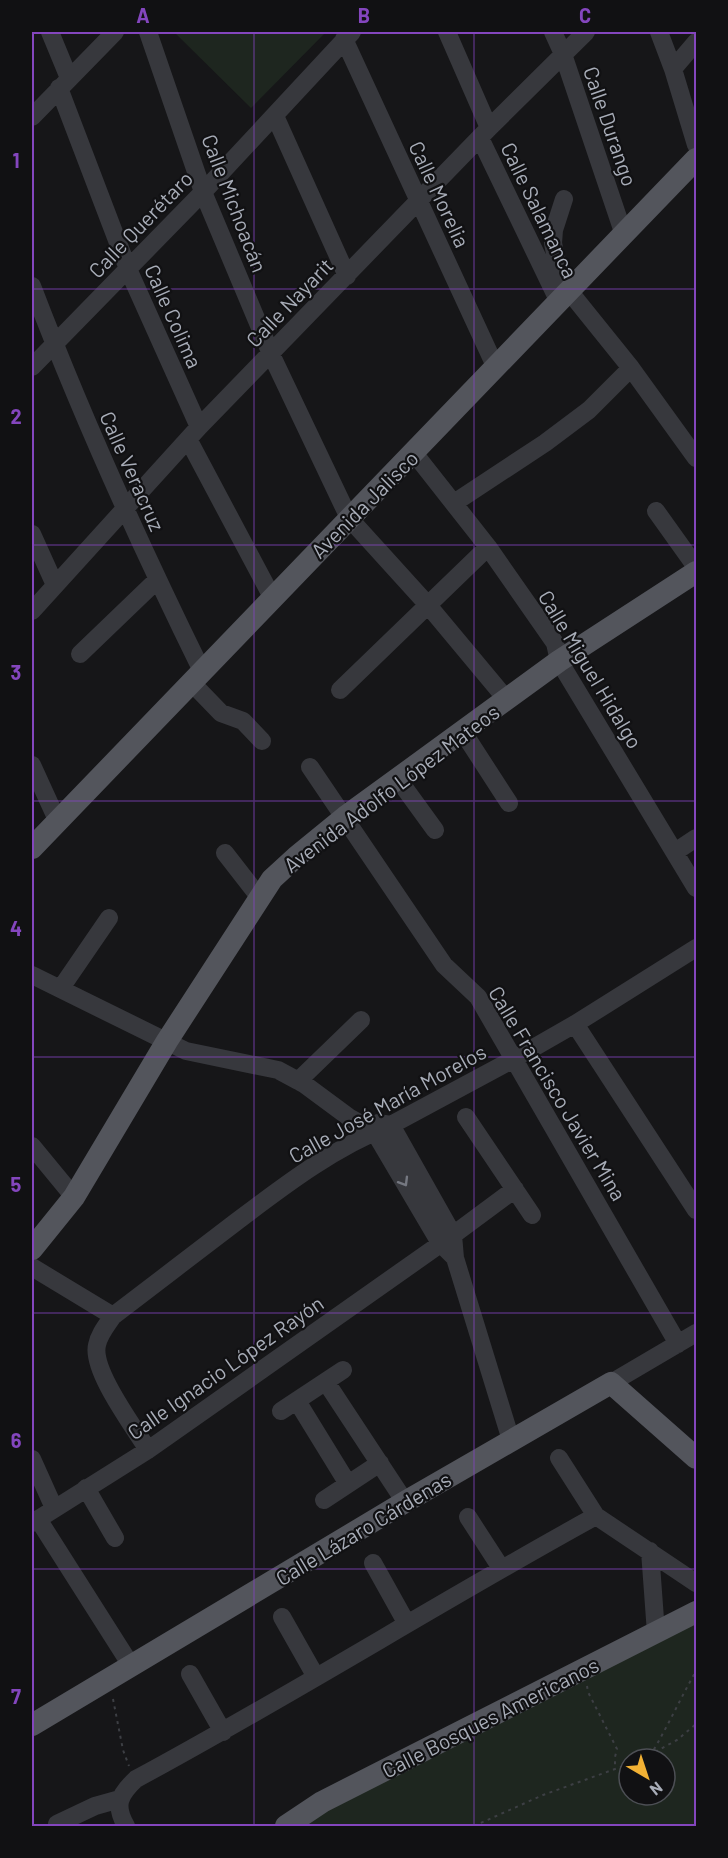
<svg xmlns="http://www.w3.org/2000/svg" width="728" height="1858" font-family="Barlow,sans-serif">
<rect width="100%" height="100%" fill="#161618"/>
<path fill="#1e261f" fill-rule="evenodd" d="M 174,32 L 326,32 L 251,108 Z
M 696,1612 L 696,1826 L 286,1826 ZM 629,1759 L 665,1759 L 665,1795 L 629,1795 Z"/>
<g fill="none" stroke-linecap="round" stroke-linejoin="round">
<path stroke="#3d3f44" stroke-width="2" stroke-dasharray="3 4.5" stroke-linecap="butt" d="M 587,1686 L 588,1692 L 617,1749 L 615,1757 L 615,1769
M 113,1699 L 123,1750 L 129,1766
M 650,1756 C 667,1728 680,1699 696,1671
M 642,1759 L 677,1740 L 696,1724
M 474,1826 L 543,1795 L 629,1764"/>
<path stroke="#37383d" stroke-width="18" d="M 50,32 L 69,78
M 148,32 L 203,192 L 271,354 L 349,518 L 427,604 L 507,700
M 447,32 L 489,128
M 553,32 L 563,54 L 624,235
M 659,32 L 673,69 L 696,145
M 344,39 L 496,368
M 673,69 L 696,42
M 59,88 L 128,269 L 199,427
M 275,116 L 347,276
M 32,117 L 115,32
M 480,138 L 559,302
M 564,199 L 554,230 L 553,243 L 559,274 L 569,291 L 631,368 L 696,458
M 32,286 C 82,417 140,545 202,671
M 32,367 L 203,192 L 352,32
M 188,439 L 272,597
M 414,453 L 488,547 L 555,643 L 559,661 L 696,888
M 454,503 L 545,443 L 589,410 L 631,368
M 656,511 L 696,567
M 32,534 L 55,585
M 32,611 L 199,427 L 489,128 L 586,32
M 80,654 L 157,580
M 191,682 L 221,713 L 243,721 L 262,741
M 340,690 L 488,547
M 463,732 L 509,803
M 32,765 L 58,822
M 310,767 L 444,965 L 478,997 L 678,1344
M 398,779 L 435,830
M 675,852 L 696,838
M 225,853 L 260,898
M 32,975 L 186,1051 L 278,1070 L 304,1084 L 350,1118 L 374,1131 L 440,1243 L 455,1258
M 61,988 L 109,918
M 575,1024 L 696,1210
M 298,1081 L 361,1020
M 466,1117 L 532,1215
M 378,1123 L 391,1125 L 453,1235 L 455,1258 L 511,1440
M 32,1146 L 74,1197
M 32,1267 L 113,1316
M 326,1382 L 405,1502
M 611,1383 L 696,1333
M 297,1401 L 348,1484
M 281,1411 L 343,1370
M 148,1450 C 134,1427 91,1370 97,1345 C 99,1334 107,1325 113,1316 C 154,1285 195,1253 236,1222 C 285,1185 333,1148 391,1125 L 514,1059 L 575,1024 L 696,948
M 559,1458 L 596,1516 L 696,1583
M 32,1459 L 54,1508
M 86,1488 L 115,1538
M 324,1500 L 380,1463
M 468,1517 L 501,1568
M 38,1519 L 132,1667
M 32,1523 L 148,1450 L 453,1235 L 515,1189
M 650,1551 L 656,1633
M 373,1563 L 407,1624
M 282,1617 L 316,1677
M 190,1674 L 223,1732
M 57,1824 L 95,1806 L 120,1799
M 126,1826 C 114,1805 119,1795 136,1779 C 292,1695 441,1601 596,1516"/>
<path stroke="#53555c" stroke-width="22" d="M 32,848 L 696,159
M 32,1249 L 74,1197 L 167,1041 L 272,879 L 296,857 L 345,817 L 559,661 L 696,572
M 32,1725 L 405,1502 L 611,1383 L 696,1458
M 286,1826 L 322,1802 L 696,1612"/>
</g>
<defs><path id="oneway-chevron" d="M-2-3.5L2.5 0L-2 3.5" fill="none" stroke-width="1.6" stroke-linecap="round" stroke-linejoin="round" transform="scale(1.5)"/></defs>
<use stroke="#757881" href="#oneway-chevron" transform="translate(404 1182) rotate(59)"/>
<path fill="none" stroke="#8446be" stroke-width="1.5" stroke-opacity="0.55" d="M 254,32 L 254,1826M 474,32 L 474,1826M 32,289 L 696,289M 32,545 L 696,545M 32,801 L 696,801M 32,1057 L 696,1057M 32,1313 L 696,1313M 32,1569 L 696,1569"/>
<g text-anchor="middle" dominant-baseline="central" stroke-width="4.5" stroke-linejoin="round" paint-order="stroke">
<g font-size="21" fill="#a8adb8" stroke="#111113">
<text transform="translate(611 126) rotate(71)">Calle Durango</text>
<text transform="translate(440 194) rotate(65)">Calle Morelia</text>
<text transform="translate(235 203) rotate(69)">Calle Michoacán</text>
<text transform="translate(540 210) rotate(64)">Calle Salamanca</text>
<text transform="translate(140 224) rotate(-46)">Calle Querétaro</text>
<text transform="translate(289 302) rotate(-46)">Calle Nayarit</text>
<text transform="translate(174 316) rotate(66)">Calle Colima</text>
<text transform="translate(133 471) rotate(66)">Calle Veracruz</text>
<text transform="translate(364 504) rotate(-45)">Avenida Jalisco</text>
<text transform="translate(591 669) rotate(59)">Calle Miguel Hidalgo</text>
<text transform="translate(391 788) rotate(-37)">Avenida Adolfo López Mateos</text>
<text transform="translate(558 1093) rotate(59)">Calle Francisco Javier Mina</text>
<text transform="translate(387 1103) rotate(-29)">Calle José María Morelos</text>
<text transform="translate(225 1367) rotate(-35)">Calle Ignacio López Rayón</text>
<text transform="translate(363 1528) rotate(-31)">Calle Lázaro Cárdenas</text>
<text transform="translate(490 1717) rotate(-27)">Calle Bosques Americanos</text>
</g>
</g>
<rect width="728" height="1858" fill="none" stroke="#111113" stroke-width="66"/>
<g transform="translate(647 1777) rotate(141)"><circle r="28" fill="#111113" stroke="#4d4f55" stroke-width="1.5"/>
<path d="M0-4.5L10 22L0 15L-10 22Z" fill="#f2b134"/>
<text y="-9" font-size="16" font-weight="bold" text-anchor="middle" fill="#a8adb8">N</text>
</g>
<rect x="33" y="33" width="662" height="1792" fill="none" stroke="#8446be" stroke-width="2"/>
<g font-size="20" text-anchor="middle" font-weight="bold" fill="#8446be">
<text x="143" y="23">A</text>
<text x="364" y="23">B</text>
<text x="585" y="23">C</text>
<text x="16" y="168">1</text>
<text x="16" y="424">2</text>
<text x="16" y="680">3</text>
<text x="16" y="936">4</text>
<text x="16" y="1192">5</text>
<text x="16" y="1448">6</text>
<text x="16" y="1704">7</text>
</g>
</svg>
